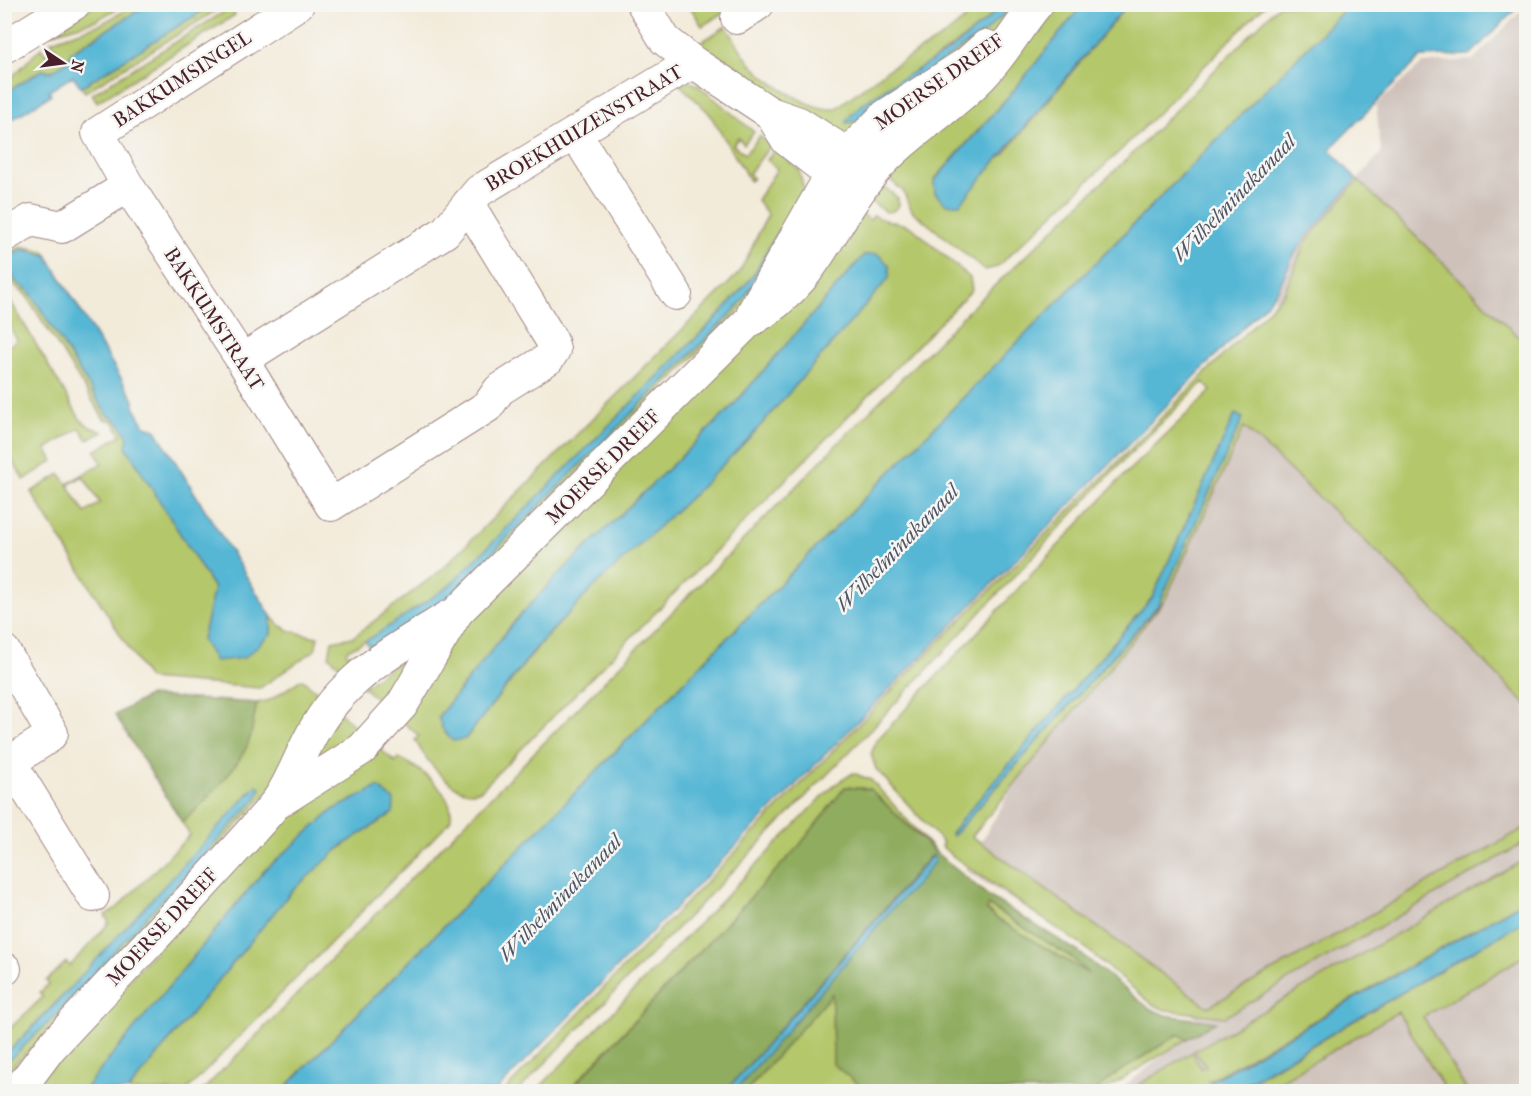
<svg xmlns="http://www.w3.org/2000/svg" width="1531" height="1096" font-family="'IM FELL French Canon',serif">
<rect width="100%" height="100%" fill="#f6f6f2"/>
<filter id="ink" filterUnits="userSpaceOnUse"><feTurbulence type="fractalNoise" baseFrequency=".0167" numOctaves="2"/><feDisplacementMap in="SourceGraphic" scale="12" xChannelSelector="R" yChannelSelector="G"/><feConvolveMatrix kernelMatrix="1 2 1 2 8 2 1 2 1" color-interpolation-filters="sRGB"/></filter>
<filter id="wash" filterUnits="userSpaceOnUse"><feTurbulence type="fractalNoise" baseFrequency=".008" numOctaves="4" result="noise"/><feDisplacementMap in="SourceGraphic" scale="24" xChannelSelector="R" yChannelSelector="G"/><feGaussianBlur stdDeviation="1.35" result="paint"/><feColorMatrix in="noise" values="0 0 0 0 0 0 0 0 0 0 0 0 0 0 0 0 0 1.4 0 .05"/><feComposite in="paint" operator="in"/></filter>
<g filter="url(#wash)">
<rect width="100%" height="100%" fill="#f3ebda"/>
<path fill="#cec1ba" d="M 1526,6 L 1526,1091 L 1118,1091 L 1205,1023 L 965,870 L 1227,415 L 1292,254 L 1381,153 L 1376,105 L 1423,63 L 1473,60 Z"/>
<path fill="#b4c76b" stroke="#7f734b" stroke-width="1.5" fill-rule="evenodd" d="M 94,5 L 123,5 L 97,20 L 50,34 Z
M 135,5 L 147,5 L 71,52 C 67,66 56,73 42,70 L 5,93 L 5,84 L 41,48 L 45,54 L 55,48 L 51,41 L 101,24 Z
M 212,5 L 225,5 L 85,92 L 81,87 L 194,16 L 197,20 L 194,16 Z
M 689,5 L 737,5 L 702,26 Z
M 982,5 L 1003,5 C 957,50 901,78 850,116 L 870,111 L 986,31 L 1013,5 L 1021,5 L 986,40 L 849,134 L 827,132 L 695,46 L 726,26 C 735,39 743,57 755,68 C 769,83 816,114 836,108 L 887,70 L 944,36 Z
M 1053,5 L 1083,5 L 1014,90 L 934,180 L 935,193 L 946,204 L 1005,153 L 1127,5 L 1265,5 L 1122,149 L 997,267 L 985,270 L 912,211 L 903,191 L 883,174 L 1028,35 L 1032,38 L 1030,33 Z
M 1279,5 L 1349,5 L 282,1091 L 201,1092 L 968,311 L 1132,154 Z
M 230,8 L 235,15 L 97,102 L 92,94 Z
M 688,81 L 698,85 L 754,132 L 744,144 L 738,138 L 733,145 L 745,154 L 760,136 L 770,146 L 749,174 L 753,178 L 750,181 L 709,113 L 679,84 Z
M 775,149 L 799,170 L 804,190 L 756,294 L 443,609 L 347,673 L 329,656 L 332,641 L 353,637 L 441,570 L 737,275 C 750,257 756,235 768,215 L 757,200 L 777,169 L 767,160 ZM 779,229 L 763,273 L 736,308 L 450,595 L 390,636 L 365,651 L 347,655 L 346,651 L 380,633 L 448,587 L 721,313 L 753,276 Z
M 1358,180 L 1526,344 L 1526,705 L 1379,554 L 1244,427 L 1165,600 L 972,836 L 1208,1007 L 1526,827 L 1526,842 L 1225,1017 L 1165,1010 L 1152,1004 L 1084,947 L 951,855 L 941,846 L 943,843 L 876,769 L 871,754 L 877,740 L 1125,474 L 1211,391 L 1203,382 L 1117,467 L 859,742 L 518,1091 L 503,1092 L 922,659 L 1270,308 L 1284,293 L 1305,243 ZM 1235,414 L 1159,605 L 953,836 L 951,834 L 962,819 L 1152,598 Z
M 877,181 L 898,198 L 898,206 L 893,211 L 886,212 L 865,197 Z
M 862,214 L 870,220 L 874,215 C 886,224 901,220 914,229 L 970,278 L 972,290 L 482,789 C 458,804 425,759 415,740 L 419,736 L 401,720 L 448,638 L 758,329 L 761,333 L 763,331 L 760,327 L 843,234 L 849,237 ZM 864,256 L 889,278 L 753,434 L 695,493 L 594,587 L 541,643 L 465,739 L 438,717 L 514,622 L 556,577 L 729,410 Z
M 21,246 L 44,251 L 47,255 L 22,250 L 6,260 L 16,282 L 30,292 L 107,415 L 116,418 L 128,437 L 126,447 L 214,588 L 202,640 L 271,634 L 271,616 C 282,632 299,633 318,637 L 315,650 L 260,688 L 148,679 L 31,492 L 60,474 L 67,484 L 102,463 L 95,451 L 121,435 L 113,421 L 104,419 L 26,295 L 8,280 L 4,257 ZM 83,476 L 100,503 L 85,513 L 68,485 Z
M 4,290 L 80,419 L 90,427 L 103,432 L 88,440 L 80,428 L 46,449 L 53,461 L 24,480 L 5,449 L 5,349 L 17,340 L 5,319 Z
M 409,654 L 415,662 L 385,706 L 363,687 Z
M 302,679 L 324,698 L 278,781 L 36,1044 L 5,1073 L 5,1064 L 49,1022 L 258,796 L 251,790 L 218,830 L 98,959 L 5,1055 L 5,1033 L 43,997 L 40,992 L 49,984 L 46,981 L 66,962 L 70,966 L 109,923 L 105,915 L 117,908 L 190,835 L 182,822 L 195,811 L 247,745 L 257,703 L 270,700 Z
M 339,712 L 361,732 L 317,765 L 316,746 Z
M 377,746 L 395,762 L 399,758 C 419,768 458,795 450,821 L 186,1091 L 128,1091 L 291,892 L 325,860 L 368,827 L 376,788 L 333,810 L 264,871 L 83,1091 L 25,1092 L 284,811 Z
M 853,773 L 871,780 L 936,852 L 870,789 L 845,787 L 799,846 L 568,1091 L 535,1092 L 834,785 Z
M 1526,859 L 1526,900 L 1208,1081 L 1210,1084 L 1196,1091 L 1127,1092 L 1192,1052 L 1201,1068 L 1206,1066 L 1194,1051 Z
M 988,905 L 1071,957 L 1091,976 L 997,919 L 986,910 Z
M 1526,920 L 1526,955 L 1423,1017 L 1467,1091 L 1446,1091 L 1398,1012 L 1264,1091 L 1233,1092 Z
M 832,993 L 833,1064 L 866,1091 L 746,1092 Z
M 1179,1034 L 1187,1039 L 1103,1091 L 1094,1092 L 1114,1075 Z"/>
<path fill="#8fac5f" stroke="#6c6645" stroke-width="1.5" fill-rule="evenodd" d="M 148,696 L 257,703 C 254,715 253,729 249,741 C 241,765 202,805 182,822 L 115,715 Z
M 845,787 L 870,789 L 935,852 L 990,897 L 1079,952 L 1149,1008 L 1165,1015 L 1216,1022 L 1187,1039 L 1178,1034 L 1114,1075 L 1094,1091 L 866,1091 L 833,1064 L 832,994 L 746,1091 L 735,1091 L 891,910 L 921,879 L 930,856 L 726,1091 L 568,1092 L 799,846 ZM 988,905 L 1071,957 L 1089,974 L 997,919 L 986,910 Z"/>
<path fill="#57b7d5" stroke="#506b80" stroke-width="1.5" d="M 1083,4 L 1127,5 L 960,204 L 946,204 L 935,193 L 934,181 L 1014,90 Z
M 147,5 L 212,5 L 81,87 L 73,76 L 49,91 L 51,95 L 5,124 L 5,93 L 42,70 L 51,72 L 68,61 L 71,52 Z
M 1003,5 L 1013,5 L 986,31 L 856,121 L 846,123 C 853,102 930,64 950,50 C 969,36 986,21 1003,5 Z
M 1349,5 L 1520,5 L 1470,55 L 1421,57 L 1330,149 L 1356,179 L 1303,241 L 1292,258 L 1278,289 L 1266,304 L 496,1091 L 282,1091 Z
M 784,223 L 786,223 L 744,299 L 729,316 L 450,595 L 379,643 L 368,646 L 366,641 L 448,587 L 721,313 L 753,276 Z
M 22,249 L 47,255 L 134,400 L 134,407 L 145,426 L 155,429 L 271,616 L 271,634 L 244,658 L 215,661 L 202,640 L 214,588 L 126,447 L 128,437 C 122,427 119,419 107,415 L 30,292 L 16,282 L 6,260 Z
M 878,254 L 889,265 L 889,278 L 753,434 L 695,493 L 594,587 L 540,643 L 465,739 L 453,741 L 443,730 L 438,717 L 515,621 L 556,577 L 729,410 L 864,255 Z
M 1235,414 L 1243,418 L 1159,604 L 953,836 L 951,834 L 962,819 L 1152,598 Z
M 257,785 L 261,788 L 256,799 L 49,1022 L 5,1064 L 5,1055 L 46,1014 Z
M 378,787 L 394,800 L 393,813 L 343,845 L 291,892 L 128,1091 L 83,1091 L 264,871 L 333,810 Z
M 933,855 L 935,861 L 917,884 L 891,910 L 735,1091 L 726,1091 Z
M 1526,900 L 1526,920 L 1233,1091 L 1216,1091 L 1211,1081 Z"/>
</g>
<g filter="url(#ink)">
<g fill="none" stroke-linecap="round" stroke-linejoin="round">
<defs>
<path id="minor" d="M 298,4 L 98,133 L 128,186 L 242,360 L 331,505 L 488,406 L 499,390 L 548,359 L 554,350 L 552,341 L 468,204
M 643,4 L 665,40 L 693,62 L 770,113 L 799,123 L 863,164
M 737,18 L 758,4
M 4,47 L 74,4
M 772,116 L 787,140 L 849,188
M 575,133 L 676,294
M 4,236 L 31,220 L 62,227 L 128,186
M 753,312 L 827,182 L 848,153 L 885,116 L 967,63 L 986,46
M 242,360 L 445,232 L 479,191 L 693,62
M 4,651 L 52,733 L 49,737 L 4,766
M 10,762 L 93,896
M 274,805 L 362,749 L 402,705 L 457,612 L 748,322 C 819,282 827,227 875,170 C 905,135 946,112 978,80 C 1002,57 1016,29 1037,4
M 4,969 L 5,969
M 17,1092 L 50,1048 C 124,968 201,890 272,808 C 292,784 301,750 318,724 C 349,673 401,646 450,616"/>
</defs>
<use href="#minor" stroke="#9e8582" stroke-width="34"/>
<use href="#minor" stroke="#fff" stroke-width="32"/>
</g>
</g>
<g text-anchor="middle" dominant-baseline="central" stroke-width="5" stroke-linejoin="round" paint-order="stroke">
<g font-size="20" fill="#4a1f2b" stroke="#f6f6f2">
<text transform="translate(182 79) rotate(-33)">BAKKUMSINGEL</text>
<text transform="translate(939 82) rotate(-35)">MOERSE DREEF</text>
<text transform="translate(584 128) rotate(-31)">BROEKHUIZENSTRAAT</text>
<text transform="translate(214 319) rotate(57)">BAKKUMSTRAAT</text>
<text transform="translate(603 467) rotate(-45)">MOERSE DREEF</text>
<text transform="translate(162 927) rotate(-47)">MOERSE DREEF</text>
</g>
<g font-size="21" font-style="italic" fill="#4f5466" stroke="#f6f6f2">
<text transform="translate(1234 198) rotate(-46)">Wilhelminakanaal</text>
<text transform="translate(897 548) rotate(-46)">Wilhelminakanaal</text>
<text transform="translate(560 898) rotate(-46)">Wilhelminakanaal</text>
</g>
</g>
<rect width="1531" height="1096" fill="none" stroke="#f6f6f2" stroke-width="24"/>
<g transform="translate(63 63) rotate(103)" stroke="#f6f6f2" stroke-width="4.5" paint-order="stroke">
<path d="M0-4.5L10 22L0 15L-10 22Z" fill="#4a1f2b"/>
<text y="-9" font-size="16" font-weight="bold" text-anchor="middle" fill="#4a1f2b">N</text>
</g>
</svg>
